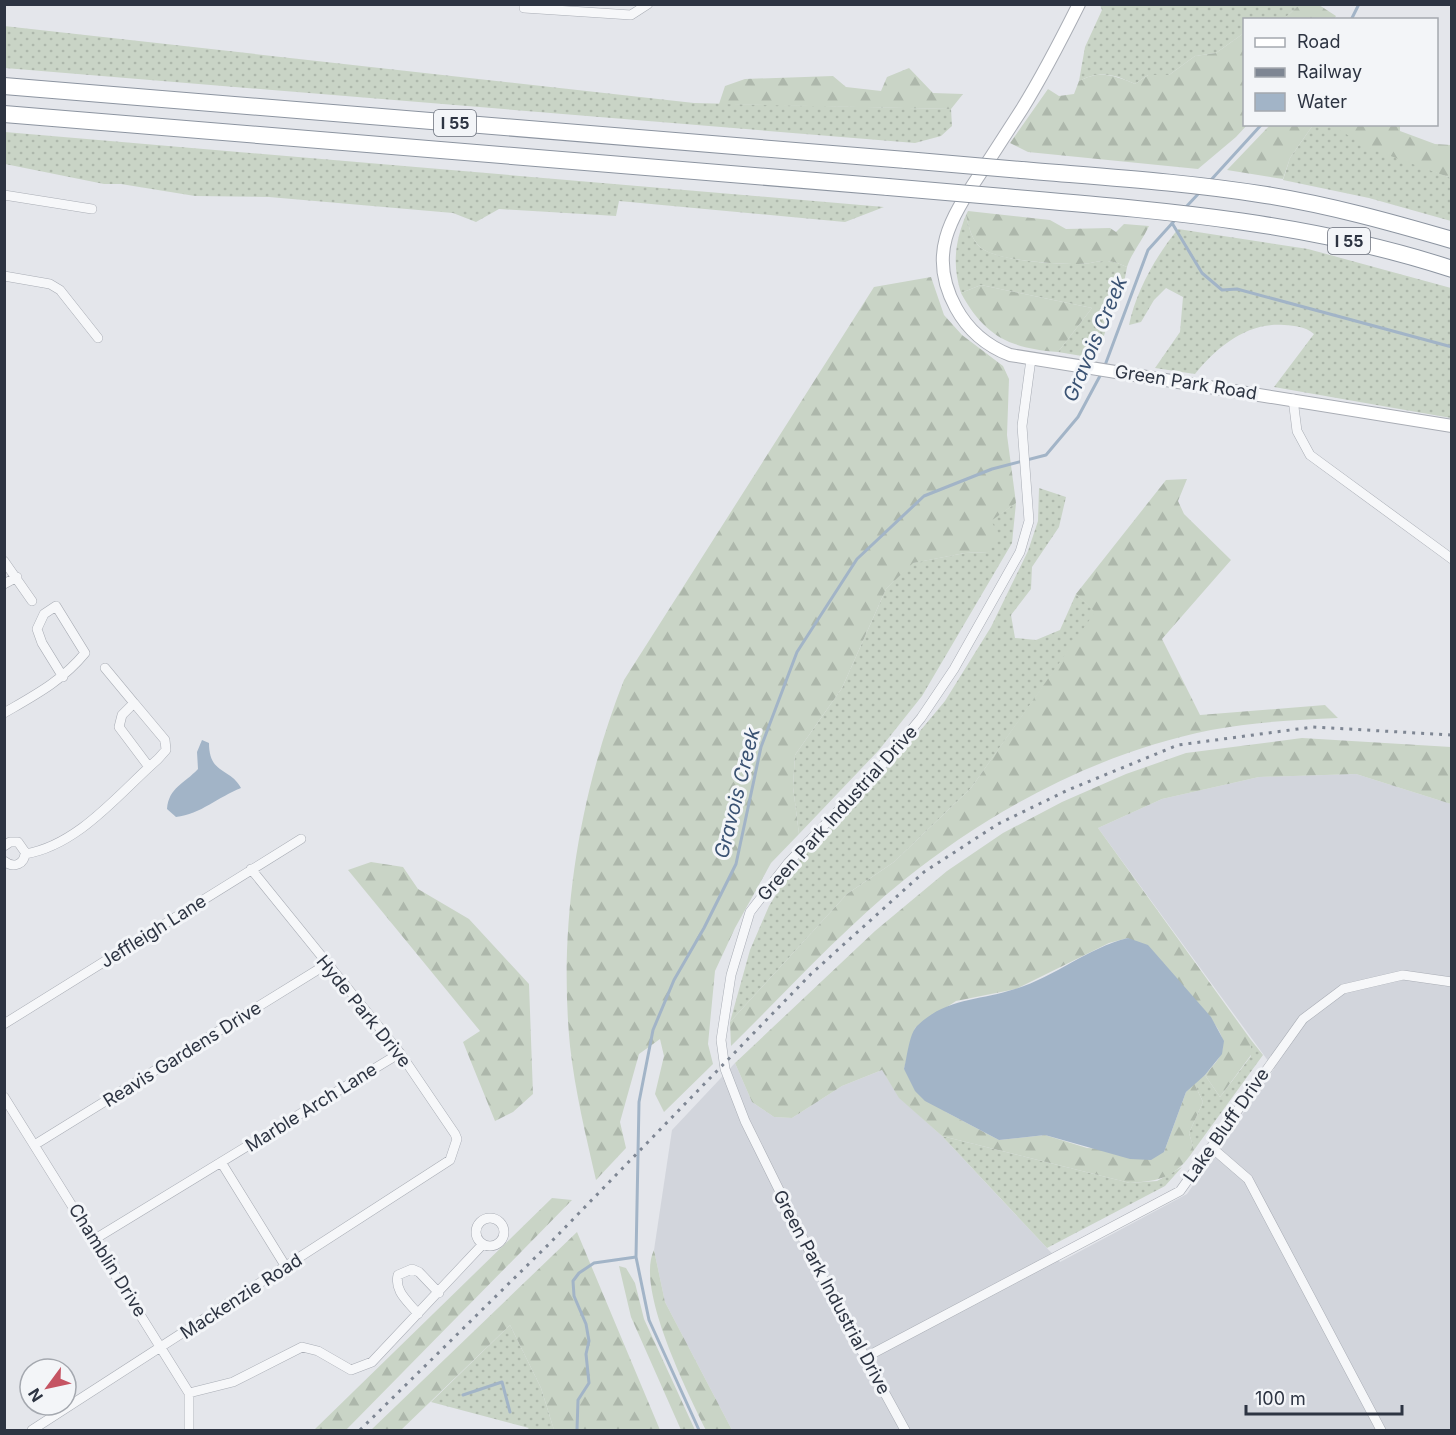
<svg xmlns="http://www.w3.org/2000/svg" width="1456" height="1435" font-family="Inter,sans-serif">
<defs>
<pattern id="grass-dots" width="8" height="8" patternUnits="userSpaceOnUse" patternTransform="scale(1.5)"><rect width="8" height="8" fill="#c9d4c6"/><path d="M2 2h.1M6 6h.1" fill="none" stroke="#adb7ab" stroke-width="1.8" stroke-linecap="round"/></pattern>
<pattern id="forest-firs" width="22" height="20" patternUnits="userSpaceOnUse" patternTransform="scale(1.5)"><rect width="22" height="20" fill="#c9d4c6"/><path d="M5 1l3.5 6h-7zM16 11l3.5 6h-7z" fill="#adb7ab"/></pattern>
</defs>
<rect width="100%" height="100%" fill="#e4e6eb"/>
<path fill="#d2d5dc" d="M 1356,774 L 1451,804 L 1451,1430 L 732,1430 L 665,1302 L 654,1250 L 672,1130 L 735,1063 L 752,1102 L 774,1117 L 792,1118 L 842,1086 L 882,1070 L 900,1098 L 942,1136 L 1060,1262 L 1187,1194 L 1274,1069 L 1098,828 L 1162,799 L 1259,777 Z"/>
<path fill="url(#grass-dots)" d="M 1100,5 L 1299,5 L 1284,19 L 1244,20 L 1244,33 L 1216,53 L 1195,56 L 1169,75 L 1148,75 L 1135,84 C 1114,74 1100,70 1079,81 L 1085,47 L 1102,10 Z
M 4,26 L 694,103 L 951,109 L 952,126 L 941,136 L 915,143 L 5,68 Z
M 1313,125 L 1332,125 L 1400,158 L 1451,178 L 1451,221 L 1369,198 L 1283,180 L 1290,158 Z
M 5,132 L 884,207 L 845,222 L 619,201 L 616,216 L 499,209 L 476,222 L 453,213 L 269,197 L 195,196 L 121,184 L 104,184 L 5,164 Z
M 966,215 C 969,227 971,239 981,248 C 999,261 1055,264 1078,264 C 1101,263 1104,256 1127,267 L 1123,288 L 1115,299 L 1103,339 L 1094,358 L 1058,352 L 1092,308 L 981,285 L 961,293 C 952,264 955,242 966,215 Z
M 1178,229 L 1308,249 L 1451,288 L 1451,418 L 1274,387 L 1314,334 C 1304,326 1296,326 1284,325 C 1247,322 1217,347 1195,374 L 1155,368 L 1180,332 L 1183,297 L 1166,288 L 1154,300 L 1141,322 L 1129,325 C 1136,291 1156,256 1178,229 Z
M 1039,488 L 1066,497 L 1059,527 L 1032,567 L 1031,589 L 1011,615 L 1015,638 L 1036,640 L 1060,630 L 1076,594 L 1096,612 L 971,788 L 894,862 L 847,894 L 730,1022 L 750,950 L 769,906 L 794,865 L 905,749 L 945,701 L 991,627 L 1028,551 L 1038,521 Z
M 1016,503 L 1012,543 L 922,696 L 879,750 L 799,834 L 793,787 L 795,755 L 842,688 L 886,589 L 912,563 L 965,553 L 988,552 L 990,521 Z
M 1251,1040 L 1263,1055 L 1194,1150 L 1189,1133 L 1203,1102 L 1194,1083 L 1205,1075 L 1220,1097 L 1251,1056 Z
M 942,1136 L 1130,1183 L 1157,1181 L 1182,1167 L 1165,1186 L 1047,1248 Z
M 510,1325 L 541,1388 L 554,1430 L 526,1430 L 529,1428 L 431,1402 Z"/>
<path fill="url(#forest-firs)" d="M 1299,5 L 1319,5 L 1336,16 L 1334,19 L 1284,19 Z
M 1244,33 L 1244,124 L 1247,125 L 1236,137 L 1198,169 L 1028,152 L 1010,143 L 1048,89 L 1059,96 L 1074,94 L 1079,81 C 1100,70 1114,75 1135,84 L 1148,75 L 1169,75 L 1195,56 L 1216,53 Z
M 909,68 L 933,93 L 963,94 L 951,109 L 719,104 L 725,86 L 745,79 L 833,76 L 846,87 L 881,91 L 887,77 Z
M 1270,125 L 1313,125 L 1290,158 L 1283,179 L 1227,170 Z
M 1332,125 L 1400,125 L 1400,131 L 1435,144 L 1451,145 L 1451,178 L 1366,147 Z
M 968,211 L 1050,220 L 1066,229 L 1110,228 L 1116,232 L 1124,224 L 1149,226 C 1142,241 1132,252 1127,267 C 1104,256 1101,263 1078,264 C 1055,264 998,261 981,248 C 971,239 969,227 966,215 Z
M 931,277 L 944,315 L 962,335 L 1003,366 L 1009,379 L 1007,435 L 1016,503 L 991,521 L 1000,536 L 988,552 L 965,553 L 913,563 L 886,589 L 842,688 L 795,755 L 793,787 L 799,834 L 771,863 L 735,928 L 715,971 L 708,1044 L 713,1064 L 664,1112 L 655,1094 L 664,1056 L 660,1039 L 639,1054 L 620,1122 L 626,1148 L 596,1180 C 586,1136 575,1091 570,1046 C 558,924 579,794 624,680 L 874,287 Z
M 981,285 L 1092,308 L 1058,352 C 1010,348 985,337 961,293 Z
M 1187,479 L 1178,501 L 1184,514 L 1231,560 L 1162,639 L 1200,715 L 1325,705 L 1338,718 C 1295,720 1253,722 1211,730 C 1100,752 992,809 904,880 C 842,930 788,990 731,1046 L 730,1022 L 847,894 L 894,862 L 971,788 L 1095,612 L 1076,594 L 1166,480 Z
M 1302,738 L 1451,747 L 1451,804 L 1356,774 L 1259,777 L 1162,799 L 1098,828 L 1251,1040 L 1251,1055 L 1220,1097 L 1205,1075 C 1213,1065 1223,1057 1223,1044 C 1224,1019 1148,957 1128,938 L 1109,943 L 1016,989 L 956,1001 L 915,1028 L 904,1069 L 946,1112 L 999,1140 L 1045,1135 L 1087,1148 L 1164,1152 L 1186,1092 L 1194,1083 L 1203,1102 L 1189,1133 L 1194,1150 C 1176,1177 1161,1181 1130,1183 L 942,1136 L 899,1098 L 882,1070 L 842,1086 L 792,1118 L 774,1117 L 752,1102 L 735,1063 L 875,931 L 947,871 L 1003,833 L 1062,802 L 1126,774 L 1186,753 Z
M 371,862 L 403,867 L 418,889 L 469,919 L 529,984 L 533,1094 L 513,1112 L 495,1121 L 463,1042 L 480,1031 L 348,870 Z
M 552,1198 L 572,1200 L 346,1430 L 314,1430 Z
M 577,1232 L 660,1430 L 554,1430 L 541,1388 L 510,1325 L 401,1430 L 371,1430 Z
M 654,1250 L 665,1302 L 732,1430 L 706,1430 C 688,1393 635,1288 654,1250 Z
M 619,1266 L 626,1268 L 635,1283 L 644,1319 L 695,1430 L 681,1430 L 631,1317 Z"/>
<path fill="#a2b4c7" d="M 202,740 L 209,743 C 209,775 230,767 241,788 C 218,797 201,814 176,817 L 167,809 C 169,787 184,784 198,769 L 197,752 Z
M 1128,938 L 1148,945 L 1211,1017 L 1224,1041 L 1222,1054 L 1205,1075 L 1186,1092 L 1164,1152 L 1151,1160 L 1130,1159 L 1045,1135 L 999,1140 L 925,1101 L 915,1091 L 904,1069 C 907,1058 909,1034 917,1026 C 947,997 979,1001 1015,989 C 1055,977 1087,948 1128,938 Z"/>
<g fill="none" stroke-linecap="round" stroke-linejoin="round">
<path stroke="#a2b4c7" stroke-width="3" d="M 1351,20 L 1359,4
M 1210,181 L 1262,124
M 1186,207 L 1200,192
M 1172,223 L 1202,273 L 1222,290 L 1237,289 L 1452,347
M 1104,368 L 1148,250 L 1176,219
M 463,1395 L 502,1382 L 510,1412
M 577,1430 L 578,1400 L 589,1383 L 586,1354 L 589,1341 L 586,1324 L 574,1296 L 573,1281 L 579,1273 L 594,1263 L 636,1257
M 699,1430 L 649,1320 L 636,1257 L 639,1102 L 653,1030 L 674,980 L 704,928 L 736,864 L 761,747 L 797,652 L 857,559 L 924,496 L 992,469 L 1046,455 L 1078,417 L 1101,374"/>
<defs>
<path id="street" d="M 524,4 L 524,8 L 631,15 L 648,4
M 4,195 L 92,209
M 4,276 L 50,284 L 60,290 L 98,338
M 1293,399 L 1297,431 L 1310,455 L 1452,559
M 4,561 L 32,601
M 4,584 L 17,577
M 105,668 L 134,703
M 4,713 C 35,695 62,681 85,653 L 56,606 L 44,614 L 37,629 L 42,643 L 63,677
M 4,846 L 10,842 L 18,842 L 25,852 C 25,864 14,869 4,861
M 25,854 C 79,845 119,793 158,759 L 166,750 L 165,740 L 134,703 L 122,715 L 119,727 L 149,767
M 4,1024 L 301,839
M 4,1097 L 189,1393 L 189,1430
M 36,1144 L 327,964
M 1211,1147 L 1248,1179 L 1381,1430
M 221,1162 L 286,1267
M476 1232a14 14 0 1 1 28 0a14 14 0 1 1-28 0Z
M 95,1239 L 400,1053
M 418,1314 C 409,1302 394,1292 398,1275 L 412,1269 L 419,1272 L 439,1293
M 866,1357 L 1180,1191 L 1303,1019 L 1343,989 L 1403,975 L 1452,982
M 189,1393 L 233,1382 L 302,1347 L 318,1351 L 351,1370 L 372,1362 L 483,1244
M 32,1430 L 450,1160 L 457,1139 L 455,1134 L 400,1053 L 251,869
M 905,1430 L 829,1291 L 745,1121 L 725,1069 L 721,1040 L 731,975 L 750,912 L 788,863 L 884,763 L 921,718 L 954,669 L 1020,552 L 1029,521 L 1022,426 L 1031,359"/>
<path id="secondary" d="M 1079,4 C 1061,40 1043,75 1022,109 C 1008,131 994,152 980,174 C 950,219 927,255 956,308 C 968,330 987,346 1010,355 L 1452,426"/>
<path id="highway" d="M 4,86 L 906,160
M 4,114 L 888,187
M 1021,170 C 1103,177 1185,182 1266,195 C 1329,205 1390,222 1452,240
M 1004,197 C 1155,210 1306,221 1452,269"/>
</defs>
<use href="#street" stroke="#a9adb5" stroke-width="10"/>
<use href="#secondary" stroke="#a9adb5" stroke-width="14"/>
<use href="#highway" stroke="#8c94a0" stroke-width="18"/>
<use href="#street" stroke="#f6f7f9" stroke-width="9"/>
<use href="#secondary" stroke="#fff" stroke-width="12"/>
<use href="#highway" stroke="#fff" stroke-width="16"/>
<path stroke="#7e8693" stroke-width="3" stroke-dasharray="3 6" stroke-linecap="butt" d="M 360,1430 L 551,1242 L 811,974 L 924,872 L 998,824 L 1068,790 L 1178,745 L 1313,727 L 1452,735"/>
<defs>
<path id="highway-bridge" d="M 906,160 L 1021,170
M 888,187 L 1004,197"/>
</defs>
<use href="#highway-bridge" stroke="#8c94a0" stroke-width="18" stroke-linecap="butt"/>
<use href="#highway-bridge" stroke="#fff" stroke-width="16"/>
</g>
<g text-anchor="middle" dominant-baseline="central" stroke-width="6" stroke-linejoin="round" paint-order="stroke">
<g fill="#f3f5f8" stroke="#686e79" stroke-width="1.5">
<rect x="434" y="110" width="42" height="26" rx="4.5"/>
<rect x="1328" y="228" width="42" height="26" rx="4.5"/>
</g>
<g font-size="16" font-weight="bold" fill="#2d3442">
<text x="455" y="123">I 55</text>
<text x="1349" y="241">I 55</text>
</g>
<g font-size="18" fill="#2d3442" stroke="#f3f5f8">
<text transform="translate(1186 382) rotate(9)">Green Park Road</text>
<text transform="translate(837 813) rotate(-48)">Green Park Industrial Drive</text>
<text transform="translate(153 931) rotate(-32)">Jeffleigh Lane</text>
<text transform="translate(364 1011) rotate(51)">Hyde Park Drive</text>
<text transform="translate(182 1054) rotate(-32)">Reavis Gardens Drive</text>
<text transform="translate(311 1107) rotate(-32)">Marble Arch Lane</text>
<text transform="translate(1226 1125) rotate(-55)">Lake Bluff Drive</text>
<text transform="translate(108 1260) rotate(58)">Chamblin Drive</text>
<text transform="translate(832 1292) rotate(62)">Green Park Industrial Drive</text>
<text transform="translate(241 1296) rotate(-33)">Mackenzie Road</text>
</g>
<g font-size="20" font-style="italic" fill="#3a5273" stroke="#f3f5f8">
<text transform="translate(1095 339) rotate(-67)">Gravois Creek</text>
<text transform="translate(737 793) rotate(-76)">Gravois Creek</text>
</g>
</g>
<rect width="1456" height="1435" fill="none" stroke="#2d3442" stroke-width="12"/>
<rect x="1243" y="18" width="195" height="108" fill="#f3f5f8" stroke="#a4a8af" stroke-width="1.5"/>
<rect x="1255" y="38" width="30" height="9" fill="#ffffff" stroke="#a4a8af" stroke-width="1.5"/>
<text x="1297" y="48" font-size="18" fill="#2d3442">Road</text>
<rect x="1255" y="68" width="30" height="9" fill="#7e8693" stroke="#a4a8af" stroke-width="1.5"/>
<text x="1297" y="78" font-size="18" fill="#2d3442">Railway</text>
<rect x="1255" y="93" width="30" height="18" fill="#a2b4c7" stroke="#a4a8af" stroke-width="1.5"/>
<text x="1297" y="108" font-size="18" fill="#2d3442">Water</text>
<g transform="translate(48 1387) rotate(237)"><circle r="28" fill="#f3f5f8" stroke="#a4a8af" stroke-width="1.5"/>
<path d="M0-4.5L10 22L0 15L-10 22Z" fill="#c55463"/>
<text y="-9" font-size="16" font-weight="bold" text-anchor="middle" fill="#2d3442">N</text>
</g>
<path d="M1246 1405v9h156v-9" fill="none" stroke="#2d3442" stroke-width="3"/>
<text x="1255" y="1405" font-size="18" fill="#2d3442" stroke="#f3f5f8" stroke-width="4.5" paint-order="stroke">100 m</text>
</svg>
